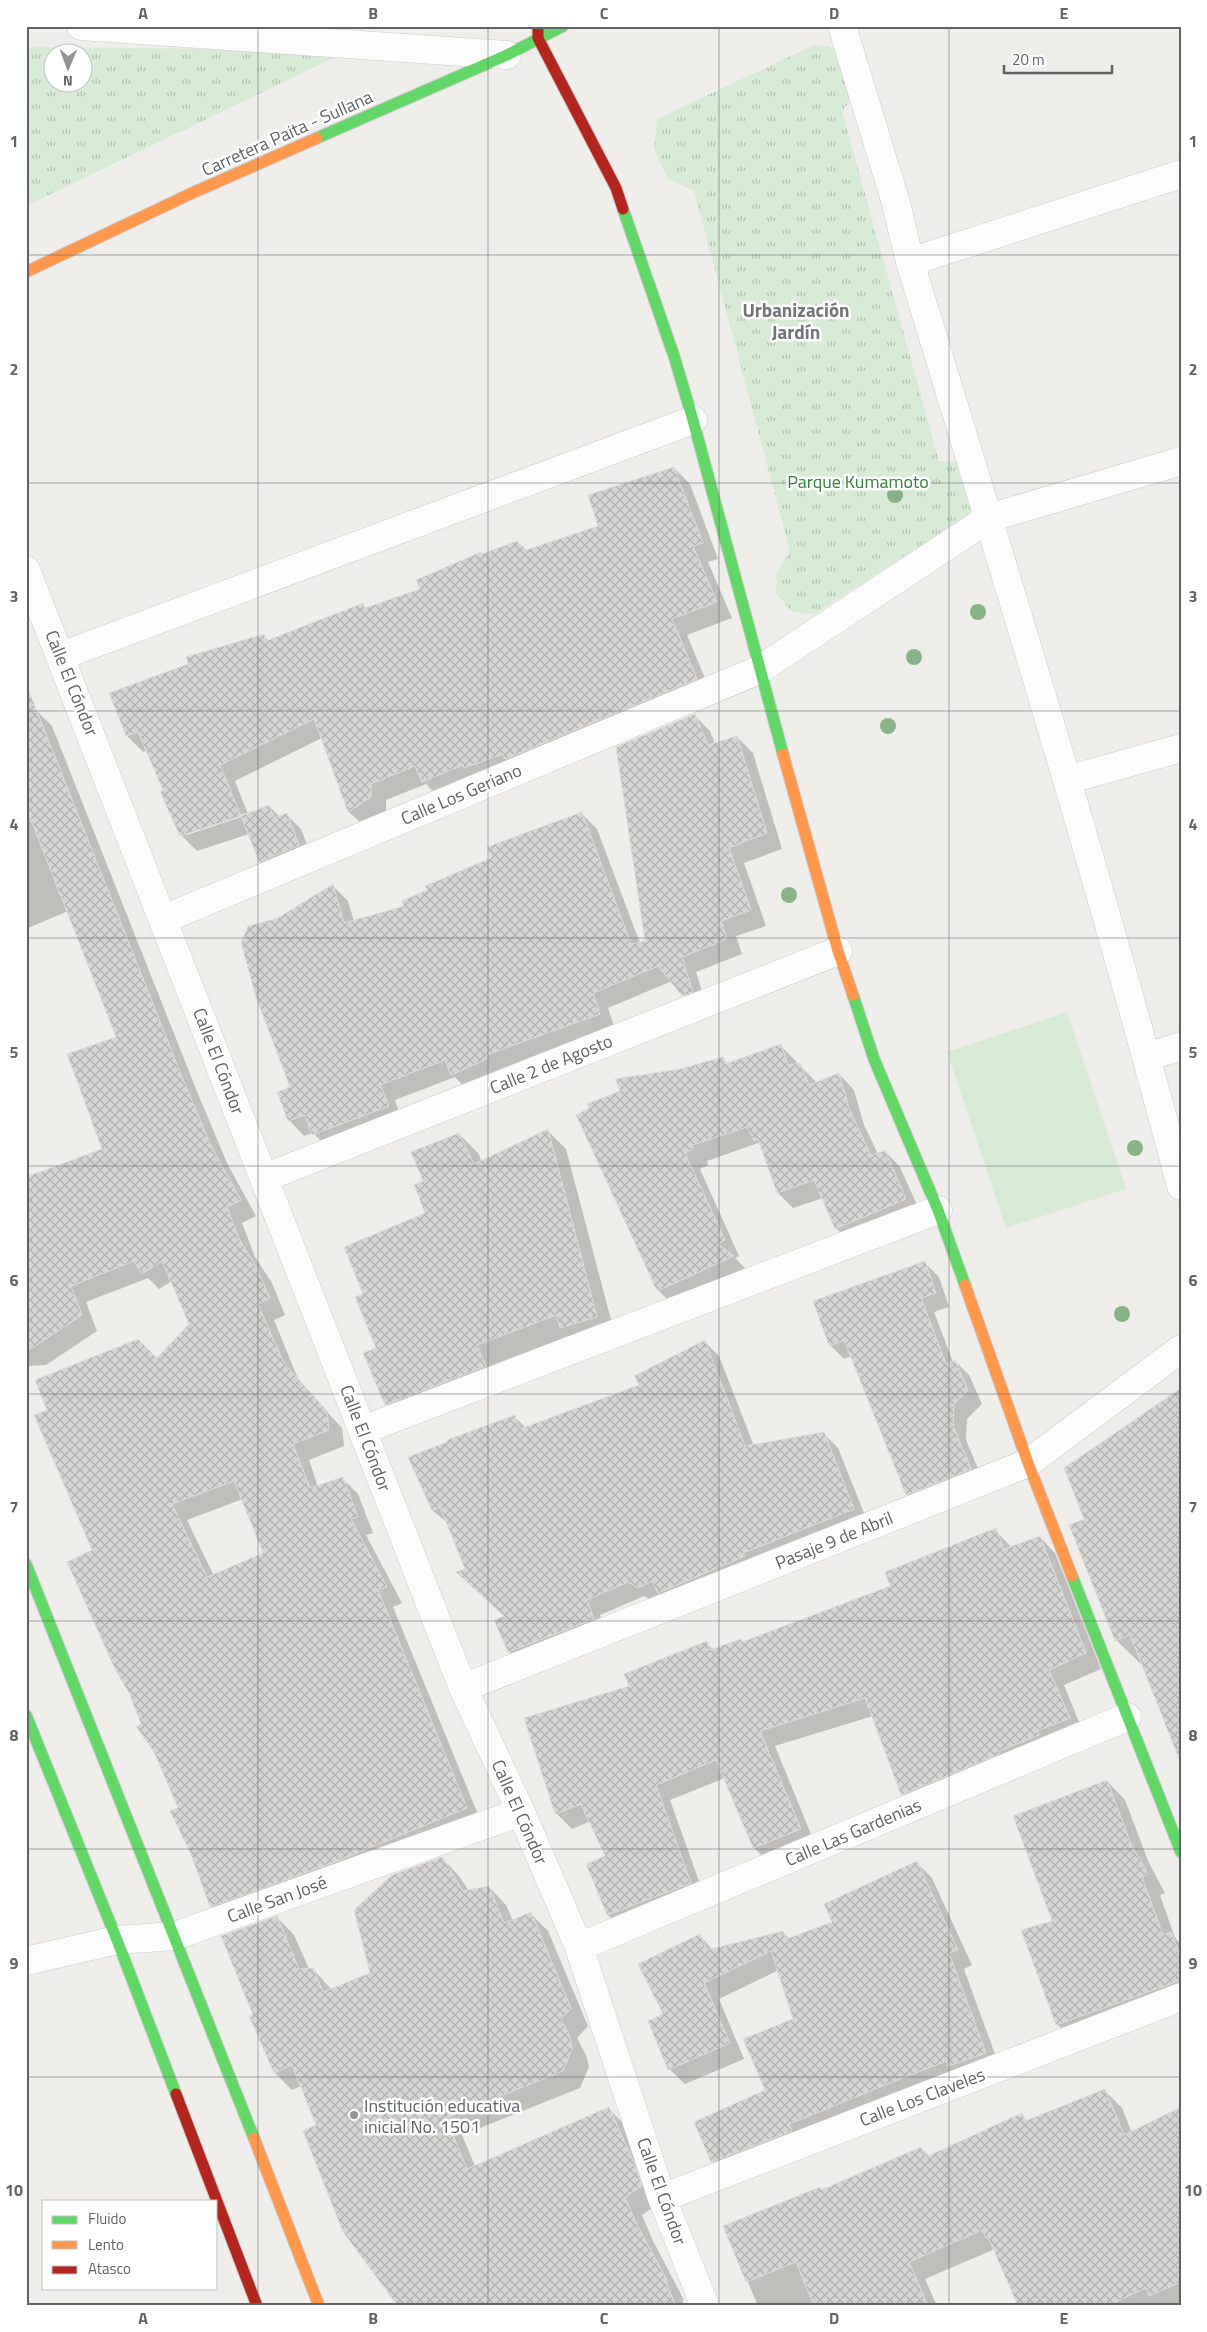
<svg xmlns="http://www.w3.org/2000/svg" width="1207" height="2332" font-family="'Titillium Web',sans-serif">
<defs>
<pattern id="grass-tufts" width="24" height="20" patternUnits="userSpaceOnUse" patternTransform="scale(1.25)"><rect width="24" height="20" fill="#d8ebd6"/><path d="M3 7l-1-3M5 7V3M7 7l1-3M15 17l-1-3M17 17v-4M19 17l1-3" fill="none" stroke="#b2c2b1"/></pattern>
<pattern id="building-cross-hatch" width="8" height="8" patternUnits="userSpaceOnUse" patternTransform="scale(1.25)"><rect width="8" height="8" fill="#d6d5d3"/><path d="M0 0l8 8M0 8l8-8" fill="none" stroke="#b1b0af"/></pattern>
</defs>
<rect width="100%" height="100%" fill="#efeeea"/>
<path fill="url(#grass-tufts)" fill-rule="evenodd" d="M 814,45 L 843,49 L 856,94 L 842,111 L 939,461 L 963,462 L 972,478 L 971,513 L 814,614 L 792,612 L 776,593 L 777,572 L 790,551 L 694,191 L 668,179 L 654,149 L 657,119 Z
M 26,47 L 350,50 L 26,206 ZM 52,52 L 82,52 L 82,82 L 52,82 Z"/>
<path fill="#d8ebd6" d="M 1067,1012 L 1126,1189 L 1006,1228 L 947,1052 Z"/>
<path fill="#0003" fill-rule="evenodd" d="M 674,468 L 690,484 L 718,559 L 708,562 L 732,618 L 687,635 L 712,695 L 439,797 L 426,784 L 386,800 L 386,813 L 365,827 L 349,812 L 322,738 L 235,781 L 248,814 L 269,806 L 280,817 L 286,814 L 301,829 L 313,860 L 274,876 L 260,862 L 249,834 L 197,851 L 181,835 L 147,750 L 143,752 L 127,736 L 263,635 L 269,641 L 362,605 L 366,609 L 421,590 L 482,555 L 526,551 L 600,527 ZM 246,813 L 247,815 L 187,835 L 187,833 Z
M 36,710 L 52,726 L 198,1094 L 228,1165 L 256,1216 L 242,1223 L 255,1257 L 272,1283 L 285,1315 L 274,1320 L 299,1381 L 342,1428 L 344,1446 L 309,1460 L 318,1487 L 342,1478 L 358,1494 L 373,1533 L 366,1535 L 402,1603 L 393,1607 L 482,1824 L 227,1922 L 211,1906 L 180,1808 L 142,1725 L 93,1551 L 157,1359 L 190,1325 L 172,1281 L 159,1289 L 148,1278 L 86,1302 L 97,1331 L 46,1365 L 26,1366 L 26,1179 L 103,1149 L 117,1038 L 68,911 L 26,929 L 26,714 ZM 243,1499 L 265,1554 L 214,1576 L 187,1520 Z
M 694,715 L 710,731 L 715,744 L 737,737 L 753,753 L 782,849 L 744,863 L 766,926 L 736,936 L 742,954 L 696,972 L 707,1007 L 699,1011 L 672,981 L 608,1008 L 615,1029 L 467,1090 L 455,1077 L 395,1100 L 403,1122 L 329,1149 L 313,1133 L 304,1136 L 289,1120 L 291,1087 L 278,919 L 333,886 L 348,901 L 354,921 L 406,906 L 581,813 L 597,829 L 640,943 L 646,942 Z
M 780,1045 L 817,1083 L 839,1074 L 854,1090 L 864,1125 L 878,1154 L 885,1151 L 900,1167 L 921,1214 L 852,1244 L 836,1228 L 823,1198 L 793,1208 L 778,1193 L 762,1147 L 758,1143 L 707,1161 L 708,1165 L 700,1169 L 739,1256 L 735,1258 L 749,1272 L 674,1306 L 658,1290 L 680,1070 L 723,1059 L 728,1064 Z
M 547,1130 L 566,1149 L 615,1335 L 580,1346 L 569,1336 L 495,1364 L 503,1385 L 405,1423 L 386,1404 L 378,1349 L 364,1295 L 427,1214 L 425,1182 L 459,1134 L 478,1153 L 482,1162 Z
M 925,1263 L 939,1277 L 949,1307 L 934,1312 L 953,1362 L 955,1361 L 969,1375 L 982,1404 L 967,1419 L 966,1440 L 984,1483 L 921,1508 L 907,1494 L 852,1356 L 844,1359 L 830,1345 Z
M 705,1342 L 719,1356 L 754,1446 L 824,1434 L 838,1448 L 868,1523 L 654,1602 L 644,1596 L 600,1615 L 608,1634 L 523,1666 L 509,1651 L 505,1617 L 467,1570 L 449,1524 L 433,1511 L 410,1458 L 515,1417 L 526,1428 L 640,1386 Z
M 1181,1390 L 1181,1760 L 1144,1667 L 1116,1640 L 1086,1520 Z
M 995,1530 L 1012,1548 L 1040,1537 L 1055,1553 L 1101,1669 L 1064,1685 L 1084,1734 L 918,1809 L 903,1794 L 873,1716 L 775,1746 L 815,1844 L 770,1863 L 754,1848 L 725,1778 L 670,1800 L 705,1898 L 623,1930 L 608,1915 L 588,1865 L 607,1857 L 591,1821 L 572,1829 L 556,1813 L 631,1687 L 706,1643 L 714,1650 L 741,1640 L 743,1643 L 891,1587 Z
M 1107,1781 L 1125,1800 L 1149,1863 L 1165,1893 L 1160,1895 L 1175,1938 L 1181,1944 L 1181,2005 L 1075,2043 L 1057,2024 L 1054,1922 Z
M 442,1858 L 459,1876 L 469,1891 L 489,1887 L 506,1905 L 513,1921 L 531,1914 L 548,1931 L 588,2026 L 577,2038 L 586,2055 L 589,2067 L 580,2088 L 462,2135 L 475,2166 L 608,2108 L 626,2126 L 658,2204 L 642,2215 L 653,2241 L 684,2300 L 682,2301 L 685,2306 L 400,2306 L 317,2126 L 301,2086 L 292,2090 L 275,2073 L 251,2017 L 255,2015 L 277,1917 L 294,1935 L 309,1969 L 313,1969 L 332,1990 L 372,1974 Z
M 917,1863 L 932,1878 L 972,1965 L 964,1969 L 1000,2068 L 728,2177 L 712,2161 L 766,2091 L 795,2019 L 779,1970 L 719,1999 L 744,2059 L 685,2084 L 669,2069 L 665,2015 L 700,1936 L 713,1950 L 783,1932 L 789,1939 L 834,1923 Z
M 1105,2091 L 1122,2108 L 1132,2133 L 1181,2108 L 1181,2306 L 1019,2306 L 995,2249 L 925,2279 L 937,2306 L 758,2306 L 725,2227 L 822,2191 L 921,2148 L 930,2157 L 1022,2115 L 1028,2122 Z"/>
<path fill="url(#building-cross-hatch)" stroke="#deddd9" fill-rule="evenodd" d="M 674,467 L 703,543 L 693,546 L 717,602 L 672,619 L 697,679 L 505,759 L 503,754 L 464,768 L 463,765 L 422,782 L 415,766 L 371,784 L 371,797 L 348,812 L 314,719 L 220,765 L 241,816 L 180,836 L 160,792 L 163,790 L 138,732 L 126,736 L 109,693 L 188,664 L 186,657 L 264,634 L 266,641 L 363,603 L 365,608 L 420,589 L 416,580 L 481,552 L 482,554 L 517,541 L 526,550 L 598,526 L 588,495 Z
M 27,686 L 182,1077 L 212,1148 L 241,1200 L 227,1207 L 239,1239 L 256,1266 L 270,1298 L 258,1304 L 284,1363 L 327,1411 L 329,1430 L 293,1444 L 310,1488 L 343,1477 L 358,1517 L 351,1519 L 387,1587 L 378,1590 L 467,1808 L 332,1863 L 210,1907 L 190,1852 L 170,1811 L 178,1808 L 154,1752 L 136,1726 L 141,1724 L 129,1693 L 115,1669 L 67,1562 L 92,1550 L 34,1415 L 47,1410 L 35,1380 L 138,1339 L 157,1358 L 189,1324 L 162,1261 L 142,1274 L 134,1261 L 71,1286 L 82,1315 L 26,1352 L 26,1177 L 102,1149 L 67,1054 L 116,1037 L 26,807 ZM 234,1481 L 263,1553 L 207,1577 L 172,1504 Z
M 695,714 L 708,745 L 737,736 L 767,833 L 729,848 L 751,910 L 721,921 L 727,939 L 682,957 L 693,992 L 682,996 L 658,966 L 593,993 L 600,1014 L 486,1055 L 487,1059 L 451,1075 L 445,1060 L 380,1085 L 389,1106 L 312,1135 L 305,1115 L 288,1121 L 277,1092 L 290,1087 L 256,997 L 241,943 L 248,926 L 278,918 L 333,884 L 344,923 L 404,906 L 402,901 L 427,890 L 425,886 L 491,858 L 487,847 L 582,812 L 631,944 L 645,941 L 616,747 Z
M 269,805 L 274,818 L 287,813 L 299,845 L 259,862 L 241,816 Z
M 781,1044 L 788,1065 L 800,1063 L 809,1085 L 839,1073 L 849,1108 L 871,1156 L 885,1150 L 906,1199 L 835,1229 L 814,1180 L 777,1193 L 758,1139 L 754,1141 L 747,1127 L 692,1145 L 693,1149 L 685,1153 L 725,1240 L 718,1244 L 734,1256 L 657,1291 L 576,1115 L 589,1108 L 587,1104 L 620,1091 L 615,1079 L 680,1069 L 723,1057 L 725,1064 Z
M 548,1129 L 597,1317 L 560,1328 L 556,1315 L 477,1345 L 486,1366 L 385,1405 L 363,1353 L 376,1348 L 355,1297 L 363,1294 L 344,1247 L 425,1213 L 414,1185 L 423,1181 L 411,1152 L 459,1133 L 474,1164 Z
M 925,1261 L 936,1293 L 921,1298 L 946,1364 L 955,1360 L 968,1390 L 954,1404 L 953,1425 L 971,1469 L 906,1495 L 844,1340 L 829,1346 L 813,1301 Z
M 705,1340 L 745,1446 L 824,1432 L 854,1509 L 743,1553 L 745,1556 L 658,1593 L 652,1581 L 638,1588 L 628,1582 L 587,1600 L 594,1619 L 508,1652 L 494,1620 L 504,1616 L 456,1572 L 465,1569 L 440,1507 L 432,1511 L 408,1457 L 447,1442 L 447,1440 L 515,1415 L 520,1429 L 639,1385 L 634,1376 Z
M 1181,1388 L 1181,1759 L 1179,1759 L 1130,1635 L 1115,1641 L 1069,1525 L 1084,1519 L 1064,1468 Z
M 996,1528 L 1004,1549 L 1040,1536 L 1086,1653 L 1049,1670 L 1070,1718 L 1037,1731 L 1039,1735 L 999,1751 L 999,1754 L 901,1795 L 865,1698 L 760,1731 L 801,1829 L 753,1848 L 716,1760 L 656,1785 L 691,1883 L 607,1915 L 586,1864 L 605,1856 L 581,1804 L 555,1814 L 524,1718 L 629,1686 L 624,1674 L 707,1641 L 710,1650 L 741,1639 L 742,1642 L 890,1586 L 885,1572 Z
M 1107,1780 L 1131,1844 L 1148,1874 L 1142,1877 L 1163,1935 L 1171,1932 L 1181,1958 L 1181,1980 L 1056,2025 L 1021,1930 L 1052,1921 L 1013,1816 Z
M 442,1857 L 463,1891 L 489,1886 L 504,1923 L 531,1912 L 571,2008 L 561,2020 L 570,2036 L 572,2049 L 563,2071 L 446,2118 L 467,2169 L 609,2107 L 635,2165 L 642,2186 L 625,2197 L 636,2223 L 668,2282 L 666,2283 L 676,2306 L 398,2306 L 343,2232 L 303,2131 L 316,2125 L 292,2065 L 274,2073 L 249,2016 L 253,2015 L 221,1936 L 277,1916 L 299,1969 L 313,1968 L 323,1992 L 370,1973 L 354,1910 L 392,1875 Z
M 917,1861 L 958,1950 L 949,1953 L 986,2053 L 948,2066 L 946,2061 L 885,2085 L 789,2124 L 792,2131 L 711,2162 L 694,2122 L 765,2090 L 743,2039 L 793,2019 L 771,1951 L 704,1983 L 730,2043 L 668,2070 L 648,2021 L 663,2014 L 638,1964 L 700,1934 L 707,1950 L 783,1931 L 786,1939 L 832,1922 L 824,1904 Z
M 1105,2089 L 1124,2135 L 1181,2107 L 1181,2282 L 1149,2296 L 1146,2288 L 1107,2306 L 1018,2306 L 988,2237 L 986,2238 L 982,2230 L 909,2262 L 928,2306 L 814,2306 L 796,2262 L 746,2282 L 723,2226 L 820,2187 L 821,2190 L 921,2147 L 926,2157 L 1022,2113 L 1025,2121 Z"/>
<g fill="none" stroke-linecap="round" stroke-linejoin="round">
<defs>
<path id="street" d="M 81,26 L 507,55
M 842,26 L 896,203 L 910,262 C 1004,569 1099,876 1181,1186
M 910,262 L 1181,174
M 26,570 L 463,1688 L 521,1812 L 579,1947 L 662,2198 L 705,2306
M 61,656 L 693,420
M 1067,780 L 1181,748
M 164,919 L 759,670 L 989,518 L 1181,461
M 1147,1057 L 1181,1046
M 264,1178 L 838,951
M 363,1430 L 938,1210
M 463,1688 L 1028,1463 L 1181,1349
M 579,1947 L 1127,1717
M 26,1961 L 117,1940 L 175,1936 L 521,1812
M 662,2198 L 1181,1997"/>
<path id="fast" d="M 317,138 L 507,55 L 563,26
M 623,209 L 674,356 L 693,420 L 783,754
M 853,995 L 874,1059 L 938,1210 L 965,1285
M 26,1564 L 254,2138
M 1072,1576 L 1181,1852
M 26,1715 L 117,1940 L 176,2094"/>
<path id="slow" d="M 26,272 L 190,194 L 317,138
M 783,754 L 838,951 L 853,995
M 965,1285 L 1028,1463 L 1072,1576
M 254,2138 L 319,2306"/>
<path id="jam" d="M 538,26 L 538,38 L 616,188 L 623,209
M 176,2094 L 257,2306"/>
</defs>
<use href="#street" stroke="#cbcccc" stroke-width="29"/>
<use href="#fast" stroke="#cacacb" stroke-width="13"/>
<use href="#slow" stroke="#cacacb" stroke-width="13"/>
<use href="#jam" stroke="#cacacb" stroke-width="13"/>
<use href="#street" stroke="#fdfcfc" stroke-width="28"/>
<use href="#fast" stroke="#63d668" stroke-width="11"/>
<use href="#slow" stroke="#ff974d" stroke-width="11"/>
<use href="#jam" stroke="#b3261e" stroke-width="11"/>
</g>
<g fill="#88b388">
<circle cx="895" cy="495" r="8"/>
<circle cx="978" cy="612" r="8"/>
<circle cx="914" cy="657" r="8"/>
<circle cx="888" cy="726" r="8"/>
<circle cx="789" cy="895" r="8"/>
<circle cx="1135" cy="1148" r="8"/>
<circle cx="1122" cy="1314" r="8"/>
</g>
<path fill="none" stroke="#5f6368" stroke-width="1" stroke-opacity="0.55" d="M 258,26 L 258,2306M 488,26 L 488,2306M 719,26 L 719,2306M 949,26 L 949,2306M 26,255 L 1181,255M 26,483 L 1181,483M 26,711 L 1181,711M 26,938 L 1181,938M 26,1166 L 1181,1166M 26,1394 L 1181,1394M 26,1621 L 1181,1621M 26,1849 L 1181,1849M 26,2077 L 1181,2077"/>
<circle fill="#919496" stroke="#fff" stroke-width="2" cx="354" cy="2115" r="5"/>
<g text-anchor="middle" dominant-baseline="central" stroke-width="5" stroke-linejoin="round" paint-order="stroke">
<g font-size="18" fill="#5f6368" stroke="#fff">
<text transform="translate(287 133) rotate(-24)">Carretera Paita - Sullana</text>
<text transform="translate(72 683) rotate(68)">Calle El Cóndor</text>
<text transform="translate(461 794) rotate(-23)">Calle Los Geriano</text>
<text transform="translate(219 1061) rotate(69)">Calle El Cóndor</text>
<text transform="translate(551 1064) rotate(-22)">Calle 2 de Agosto</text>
<text transform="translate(366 1438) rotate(69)">Calle El Cóndor</text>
<text transform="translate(834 1540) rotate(-22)">Pasaje 9 de Abril</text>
<text transform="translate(520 1812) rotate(66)">Calle El Cóndor</text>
<text transform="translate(853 1832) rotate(-23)">Calle Las Gardenias</text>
<text transform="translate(277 1899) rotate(-20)">Calle San José</text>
<text transform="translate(922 2097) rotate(-21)">Calle Los Claveles</text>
<text transform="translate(662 2191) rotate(70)">Calle El Cóndor</text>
</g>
<g font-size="18" fill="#348238" stroke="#fff">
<text x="858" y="481">Parque Kumamoto</text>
</g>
<g font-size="18" fill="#5f6368" stroke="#fff" text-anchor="start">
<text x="364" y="2105">Institución educativa<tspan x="364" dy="21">inicial No. 1501</tspan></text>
</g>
<g font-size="19" font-weight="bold" fill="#70757a" stroke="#fff">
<text x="796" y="309">Urbanización<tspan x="796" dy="22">Jardín</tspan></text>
</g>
</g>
<rect width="1207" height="2332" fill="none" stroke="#ffffff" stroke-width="55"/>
<rect x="42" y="2200" width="175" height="90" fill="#ffffff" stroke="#bfc1c3"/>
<rect x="52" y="2216" width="25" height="8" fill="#63d668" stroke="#bfc1c3"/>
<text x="88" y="2224" font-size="15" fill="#5f6368">Fluido</text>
<rect x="52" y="2241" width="25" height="8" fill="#ff974d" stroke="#bfc1c3"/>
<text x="88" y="2250" font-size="15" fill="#5f6368">Lento</text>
<rect x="52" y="2266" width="25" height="8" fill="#b3261e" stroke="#bfc1c3"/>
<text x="88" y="2274" font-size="15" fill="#5f6368">Atasco</text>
<g transform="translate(68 68) rotate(181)"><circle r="24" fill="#ffffff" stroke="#bfc1c3"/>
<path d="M0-4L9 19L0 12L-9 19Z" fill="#919496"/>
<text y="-8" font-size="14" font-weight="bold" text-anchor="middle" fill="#5f6368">N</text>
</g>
<path d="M1004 65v8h108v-8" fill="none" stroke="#5f6368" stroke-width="2.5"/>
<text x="1012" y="65" font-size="15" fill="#5f6368" stroke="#ffffff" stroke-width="4" paint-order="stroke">20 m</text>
<rect x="28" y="28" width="1152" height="2276" fill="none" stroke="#5f6368" stroke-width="2"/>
<g font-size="16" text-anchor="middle" font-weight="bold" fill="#5f6368">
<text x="143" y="19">A</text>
<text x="373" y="19">B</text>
<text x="604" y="19">C</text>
<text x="834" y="19">D</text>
<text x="1064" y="19">E</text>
<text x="14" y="147">1</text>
<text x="1193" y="147">1</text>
<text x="14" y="375">2</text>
<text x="1193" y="375">2</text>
<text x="14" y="602">3</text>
<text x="1193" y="602">3</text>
<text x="14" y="830">4</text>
<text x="1193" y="830">4</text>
<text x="14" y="1058">5</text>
<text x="1193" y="1058">5</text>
<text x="14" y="1286">6</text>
<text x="1193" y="1286">6</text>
<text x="14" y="1513">7</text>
<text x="1193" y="1513">7</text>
<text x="14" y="1741">8</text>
<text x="1193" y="1741">8</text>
<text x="14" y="1969">9</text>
<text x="1193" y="1969">9</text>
<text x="14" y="2196">10</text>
<text x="1193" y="2196">10</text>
<text x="143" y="2324">A</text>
<text x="373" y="2324">B</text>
<text x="604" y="2324">C</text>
<text x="834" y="2324">D</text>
<text x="1064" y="2324">E</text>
</g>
</svg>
